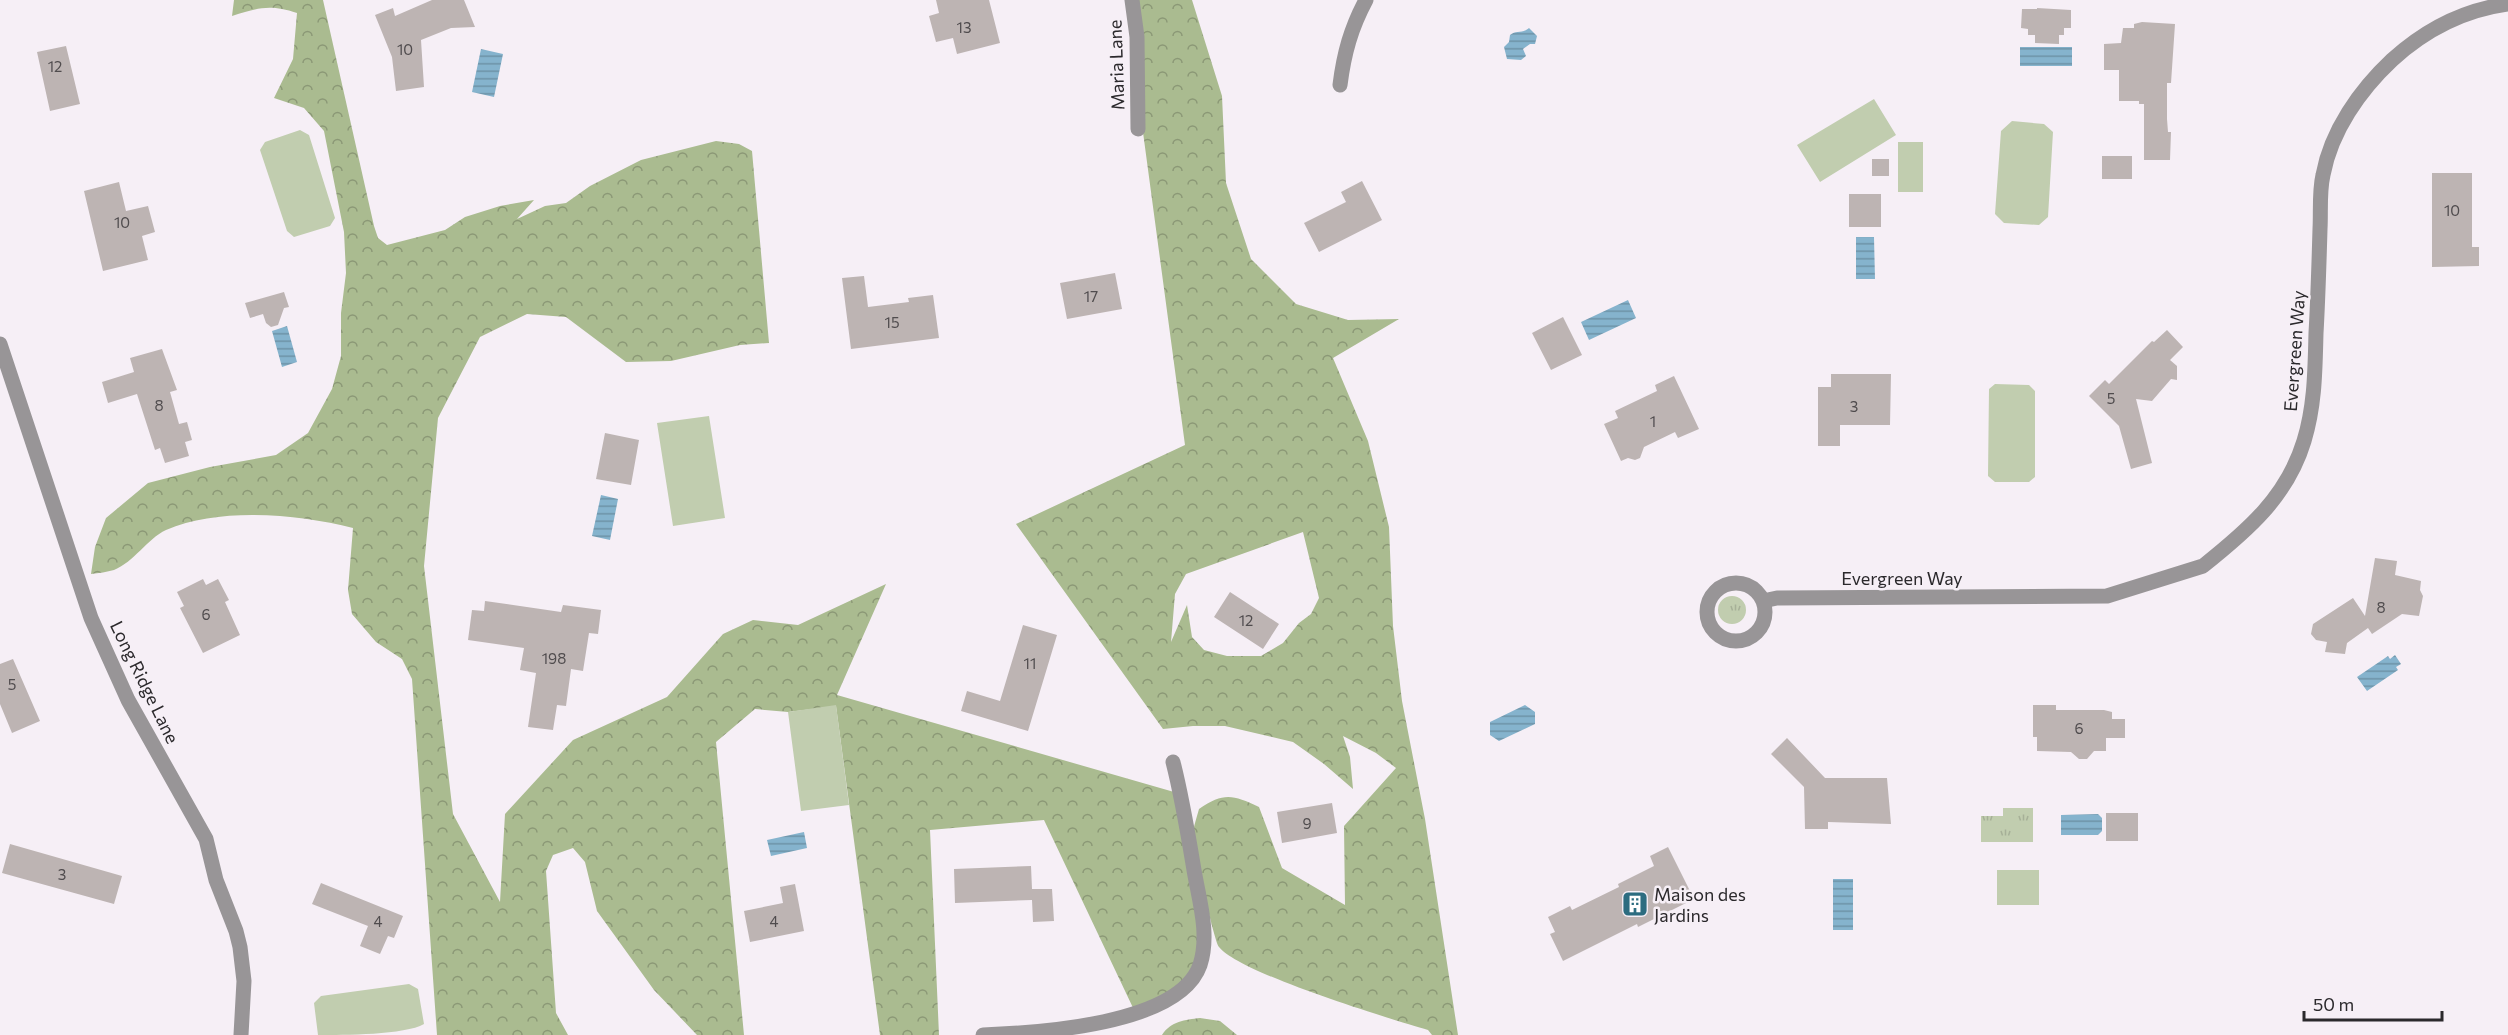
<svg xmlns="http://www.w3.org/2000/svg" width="2508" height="1035" font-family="Commissioner,sans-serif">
<defs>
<pattern id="grass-tufts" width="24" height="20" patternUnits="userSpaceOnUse" patternTransform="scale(1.5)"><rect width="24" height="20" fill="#c1cdaf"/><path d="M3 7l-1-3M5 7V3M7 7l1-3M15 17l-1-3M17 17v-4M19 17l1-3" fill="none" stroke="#a6b097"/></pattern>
<pattern id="forest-crowns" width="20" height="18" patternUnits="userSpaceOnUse" patternTransform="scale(1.5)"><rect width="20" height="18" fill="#aabb90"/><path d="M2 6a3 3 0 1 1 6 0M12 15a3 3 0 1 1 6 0" fill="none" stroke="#8b9876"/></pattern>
<pattern id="water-rules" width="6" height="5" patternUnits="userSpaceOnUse" patternTransform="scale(1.5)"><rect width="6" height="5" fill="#85b3cd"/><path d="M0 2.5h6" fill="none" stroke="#6d92a7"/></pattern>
</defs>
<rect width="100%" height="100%" fill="#f6eff6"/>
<path fill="url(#grass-tufts)" d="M1718 610a14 14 0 1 1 28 0a14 14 0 1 1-28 0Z
M 2003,808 L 2033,808 L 2033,842 L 1981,842 L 1981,816 L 2003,816 Z"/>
<path fill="url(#forest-crowns)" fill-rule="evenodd" d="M 234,0 L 323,0 L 374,226 L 378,238 L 387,245 L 445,230 L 465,217 L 500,206 L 534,200 L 517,219 L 545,206 L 566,203 L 590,186 L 641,160 L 716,141 L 739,144 L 752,151 L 769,343 L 740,345 L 671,361 L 626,362 L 566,317 L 527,314 L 480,337 L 438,418 L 424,566 L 453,814 L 500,902 L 505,814 L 573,740 L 667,697 L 723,634 L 753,620 L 798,625 L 886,584 L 837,695 L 1181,794 L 1203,927 L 1191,982 L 1135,1012 L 1044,820 L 930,830 L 939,1035 L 880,1035 L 836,706 L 788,712 L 755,709 L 716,742 L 744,1035 L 697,1035 L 654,990 L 597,911 L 585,862 L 573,848 L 553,855 L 546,871 L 556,1013 L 568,1035 L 437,1035 L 412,679 L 402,659 L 376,642 L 352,614 L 348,590 L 353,528 C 297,514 220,507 166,530 C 147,539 134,562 114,570 C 107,572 99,573 91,574 L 95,547 L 106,518 L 148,483 L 210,467 L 276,455 L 308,433 L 332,389 L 341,356 L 341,313 L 346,273 L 344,232 L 324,131 L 304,108 L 274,98 L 293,59 L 297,13 C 269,4 259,8 232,16 Z
M 1132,0 L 1192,0 L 1222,96 L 1226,183 L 1251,259 L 1296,304 L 1348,320 L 1399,319 L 1333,358 L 1368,441 L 1389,527 L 1393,626 L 1402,701 L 1425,819 L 1458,1035 L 1432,1035 L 1428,1030 C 1390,1019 1239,973 1219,947 C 1214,940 1193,847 1193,836 C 1193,827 1197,817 1199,809 C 1224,792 1233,795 1259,807 L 1282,868 L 1345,905 L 1344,826 L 1396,768 L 1376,753 L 1343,736 L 1350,757 L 1353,789 L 1324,764 L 1293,742 L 1225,726 L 1193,726 L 1163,729 L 1016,524 L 1185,445 L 1138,95 ZM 1303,532 L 1319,598 L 1311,614 L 1299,623 L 1283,643 L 1261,656 L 1227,656 L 1204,650 L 1192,637 L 1187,605 L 1171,642 L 1175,594 L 1186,574 Z
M 1200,1018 L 1220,1021 L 1237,1035 L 1162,1035 C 1171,1021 1185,1020 1200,1018 Z"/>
<path fill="#c1cdaf" d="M 1874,99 L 1896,135 L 1820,182 L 1797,145 Z
M 2012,121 L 2044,124 L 2053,132 L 2048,217 L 2039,225 L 2004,223 L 1995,214 L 2001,131 Z
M 300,130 L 309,135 L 335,218 L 330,226 L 294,237 L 287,231 L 260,150 L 265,142 Z
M 1898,142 L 1923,142 L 1923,192 L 1898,192 Z
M 1995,384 L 2029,385 L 2035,391 L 2035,477 L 2029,482 L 1995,482 L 1988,476 L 1989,389 Z
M 709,416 L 725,518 L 673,526 L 657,423 Z
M 836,705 L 849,805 L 801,811 L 788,712 Z
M 1997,870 L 2039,870 L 2039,905 L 1997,905 Z
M 409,984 L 418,989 L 424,1024 C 405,1035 344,1035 318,1035 L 314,1003 L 321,996 Z"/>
<path fill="url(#water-rules)" d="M 1529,28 L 1537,36 L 1535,44 L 1530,44 L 1523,49 L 1526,56 L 1521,60 L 1507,59 L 1504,47 L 1509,42 L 1510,35 C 1516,30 1522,34 1529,28 Z
M 2020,47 L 2072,47 L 2072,66 L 2020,66 Z
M 481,49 L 503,54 L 494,97 L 472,92 Z
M 1856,237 L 1874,237 L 1875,279 L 1856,279 Z
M 1628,300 L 1636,318 L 1589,340 L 1581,322 Z
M 287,326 L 297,362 L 282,367 L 272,331 Z
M 601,495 L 618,499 L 610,540 L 592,536 Z
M 2395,655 L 2401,664 L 2396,667 L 2398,670 L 2367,691 L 2357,677 L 2388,656 L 2390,659 Z
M 1525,705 L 1535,712 L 1535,724 L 1499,741 L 1490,735 L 1490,722 Z
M 2098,814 L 2102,818 L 2102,831 L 2098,835 L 2061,835 L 2061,815 Z
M 804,832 L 807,848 L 771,856 L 767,840 Z
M 1833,879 L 1853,879 L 1853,930 L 1833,930 Z"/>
<path fill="#bdb4b3" d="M 432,0 L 464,0 L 475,27 L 451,28 L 421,40 L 424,87 L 396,91 L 392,57 L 375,15 L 393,8 L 395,16 Z
M 936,0 L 989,0 L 1000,43 L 957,54 L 953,38 L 936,42 L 929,16 L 939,13 Z
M 2037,8 L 2071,10 L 2071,28 L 2064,28 L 2064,35 L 2059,35 L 2059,44 L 2035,43 L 2035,35 L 2028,35 L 2028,29 L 2021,28 L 2022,9 L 2037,9 Z
M 2142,22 L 2175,24 L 2171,83 L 2167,83 L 2167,119 L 2168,132 L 2171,132 L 2170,160 L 2144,160 L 2144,104 L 2139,104 L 2139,101 L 2119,101 L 2119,70 L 2104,70 L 2104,44 L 2121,43 L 2123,28 L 2134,28 L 2134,24 Z
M 66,46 L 80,104 L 50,111 L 37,52 Z
M 2102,156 L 2132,156 L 2132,179 L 2102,179 Z
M 1872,159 L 1889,159 L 1889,176 L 1872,176 Z
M 2432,173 L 2472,173 L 2472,247 L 2479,247 L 2479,266 L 2432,267 Z
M 1362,181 L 1382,220 L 1319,252 L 1304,223 L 1346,202 L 1341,192 Z
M 119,182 L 126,211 L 148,206 L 155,232 L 142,236 L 148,260 L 103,271 L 84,191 Z
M 1849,194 L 1881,194 L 1881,227 L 1849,227 Z
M 1115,273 L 1122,309 L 1067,319 L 1060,283 Z
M 864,276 L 868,307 L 909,302 L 908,298 L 933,295 L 939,338 L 851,349 L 842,278 Z
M 284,292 L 289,307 L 284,308 L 278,325 L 271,327 L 266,323 L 263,314 L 250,318 L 245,303 Z
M 1563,317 L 1582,355 L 1551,370 L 1532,333 Z
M 2167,330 L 2183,347 L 2170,360 L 2177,366 L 2177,380 L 2171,379 L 2152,401 L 2136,399 L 2152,463 L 2131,469 L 2119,426 L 2089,396 L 2105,380 L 2109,384 L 2152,341 L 2154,342 Z
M 162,349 L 177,390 L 170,392 L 179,424 L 187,422 L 192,440 L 185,442 L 189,456 L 165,463 L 160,448 L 155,450 L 137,394 L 108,403 L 102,382 L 134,372 L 130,358 Z
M 1831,374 L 1891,374 L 1890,425 L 1840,425 L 1840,446 L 1818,446 L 1818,387 L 1831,387 Z
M 1674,376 L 1699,429 L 1678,438 L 1675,432 L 1644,447 L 1640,458 L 1635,460 L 1628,458 L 1621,461 L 1604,424 L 1618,418 L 1615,411 L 1657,391 L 1655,385 Z
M 605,433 L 639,440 L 631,485 L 596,479 Z
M 2375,558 L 2397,561 L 2395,575 L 2421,581 L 2420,590 L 2423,596 L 2419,616 L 2402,614 L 2372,634 L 2368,628 L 2347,643 L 2345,654 L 2325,652 L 2327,642 L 2316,640 L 2311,634 L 2313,624 L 2353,598 L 2365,616 Z
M 203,579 L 206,585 L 218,579 L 229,600 L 225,602 L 240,635 L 203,653 L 180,608 L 184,606 L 177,592 Z
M 1230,592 L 1279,624 L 1263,649 L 1214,617 Z
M 485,601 L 561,612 L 563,605 L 601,610 L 598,634 L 589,633 L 583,671 L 571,669 L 566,706 L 557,705 L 553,730 L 528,727 L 536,673 L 520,670 L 524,648 L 468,640 L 472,610 L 484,611 Z
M 1023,625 L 1057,635 L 1028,731 L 961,711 L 967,691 L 1000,701 Z
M 13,659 L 40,721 L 12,733 L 0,704 L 0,664 Z
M 2033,705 L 2056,705 L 2056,710 L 2104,710 L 2112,712 L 2112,719 L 2125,719 L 2125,738 L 2106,738 L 2106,751 L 2094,751 L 2087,759 L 2079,759 L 2071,752 L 2037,751 L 2037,737 L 2033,737 Z
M 1787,738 L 1825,778 L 1887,778 L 1891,824 L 1828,822 L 1828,829 L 1805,829 L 1804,787 L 1771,754 Z
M 1332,803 L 1337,833 L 1282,843 L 1277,812 Z
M 2106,813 L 2138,813 L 2138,841 L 2106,841 Z
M 10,844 L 122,876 L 114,904 L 2,873 Z
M 1668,847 L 1694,899 L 1638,927 L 1637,924 L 1563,961 L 1550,934 L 1555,932 L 1548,917 L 1570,906 L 1572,910 L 1619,887 L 1618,884 L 1654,866 L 1650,856 Z
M 1031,866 L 1032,889 L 1052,889 L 1054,921 L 1033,922 L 1032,900 L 955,903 L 954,869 Z
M 321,883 L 403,916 L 394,938 L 388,936 L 380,954 L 360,946 L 368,926 L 312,904 Z
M 795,884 L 804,931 L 750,942 L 744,911 L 783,903 L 780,887 Z"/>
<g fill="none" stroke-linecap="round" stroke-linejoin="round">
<path stroke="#989597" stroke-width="15" d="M 1132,0 L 1137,37 L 1138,129
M 1340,85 C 1344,53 1351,28 1366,0
M 0,344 L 91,618 L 128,700 L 206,839 L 216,880 L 236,931 L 240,947 L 244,981 L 241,1035
M1707 612a29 29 0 1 1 58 0a29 29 0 1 1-58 0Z
M 1763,601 L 1777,598 L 2107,596 L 2203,566 C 2247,531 2287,497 2304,441 C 2315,405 2315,370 2316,333 C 2318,299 2319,264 2320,229 C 2321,212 2319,192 2323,175 C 2331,131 2360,90 2392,60 C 2425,30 2463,10 2508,4
M 983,1035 C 1037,1033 1179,1025 1200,965 C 1210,934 1199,900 1194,870 C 1188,834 1182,797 1173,762"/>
</g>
<defs>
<symbol id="building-square" viewBox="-11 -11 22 22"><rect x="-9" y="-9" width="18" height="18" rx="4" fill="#2c6c80" stroke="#f6eff6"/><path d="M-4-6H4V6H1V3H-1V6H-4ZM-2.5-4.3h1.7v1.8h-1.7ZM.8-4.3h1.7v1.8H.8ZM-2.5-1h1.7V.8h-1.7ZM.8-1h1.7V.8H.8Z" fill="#fff"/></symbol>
</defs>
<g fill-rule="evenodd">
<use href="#building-square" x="1620" y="889" width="30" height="30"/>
</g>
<g text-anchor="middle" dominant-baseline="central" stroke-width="5" stroke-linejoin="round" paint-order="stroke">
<g font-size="15" fill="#504c4e">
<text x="964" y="27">13</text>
<text x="405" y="49">10</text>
<text x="55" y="66">12</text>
<text x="2452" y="210">10</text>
<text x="122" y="222">10</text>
<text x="1091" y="296">17</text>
<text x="892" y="322">15</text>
<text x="2111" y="398">5</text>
<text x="159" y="405">8</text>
<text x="1854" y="406">3</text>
<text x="1653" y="421">1</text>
<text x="2381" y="607">8</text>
<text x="206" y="614">6</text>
<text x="1246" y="620">12</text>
<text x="554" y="658">198</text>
<text x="1030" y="663">11</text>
<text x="12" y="684">5</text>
<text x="2079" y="728">6</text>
<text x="1307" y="823">9</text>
<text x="62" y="874">3</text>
<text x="378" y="921">4</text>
<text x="774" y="921">4</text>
</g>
<g font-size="18" fill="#2b292c" stroke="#f6eff6">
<text transform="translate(1116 65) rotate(-92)">Maria Lane</text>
<text transform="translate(2294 351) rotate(-86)">Evergreen Way</text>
<text x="1902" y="578">Evergreen Way</text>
<text transform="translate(145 682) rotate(64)">Long Ridge Lane</text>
</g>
<g font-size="18" fill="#2b292c" stroke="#f6eff6" text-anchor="start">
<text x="1654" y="894">Maison des<tspan x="1654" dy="21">Jardins</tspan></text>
</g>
</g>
<path d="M2304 1011v9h138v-9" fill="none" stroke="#2b292c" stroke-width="3"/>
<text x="2313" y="1011" font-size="18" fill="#2b292c" stroke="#f6eff6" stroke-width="4.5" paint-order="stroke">50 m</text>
</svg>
